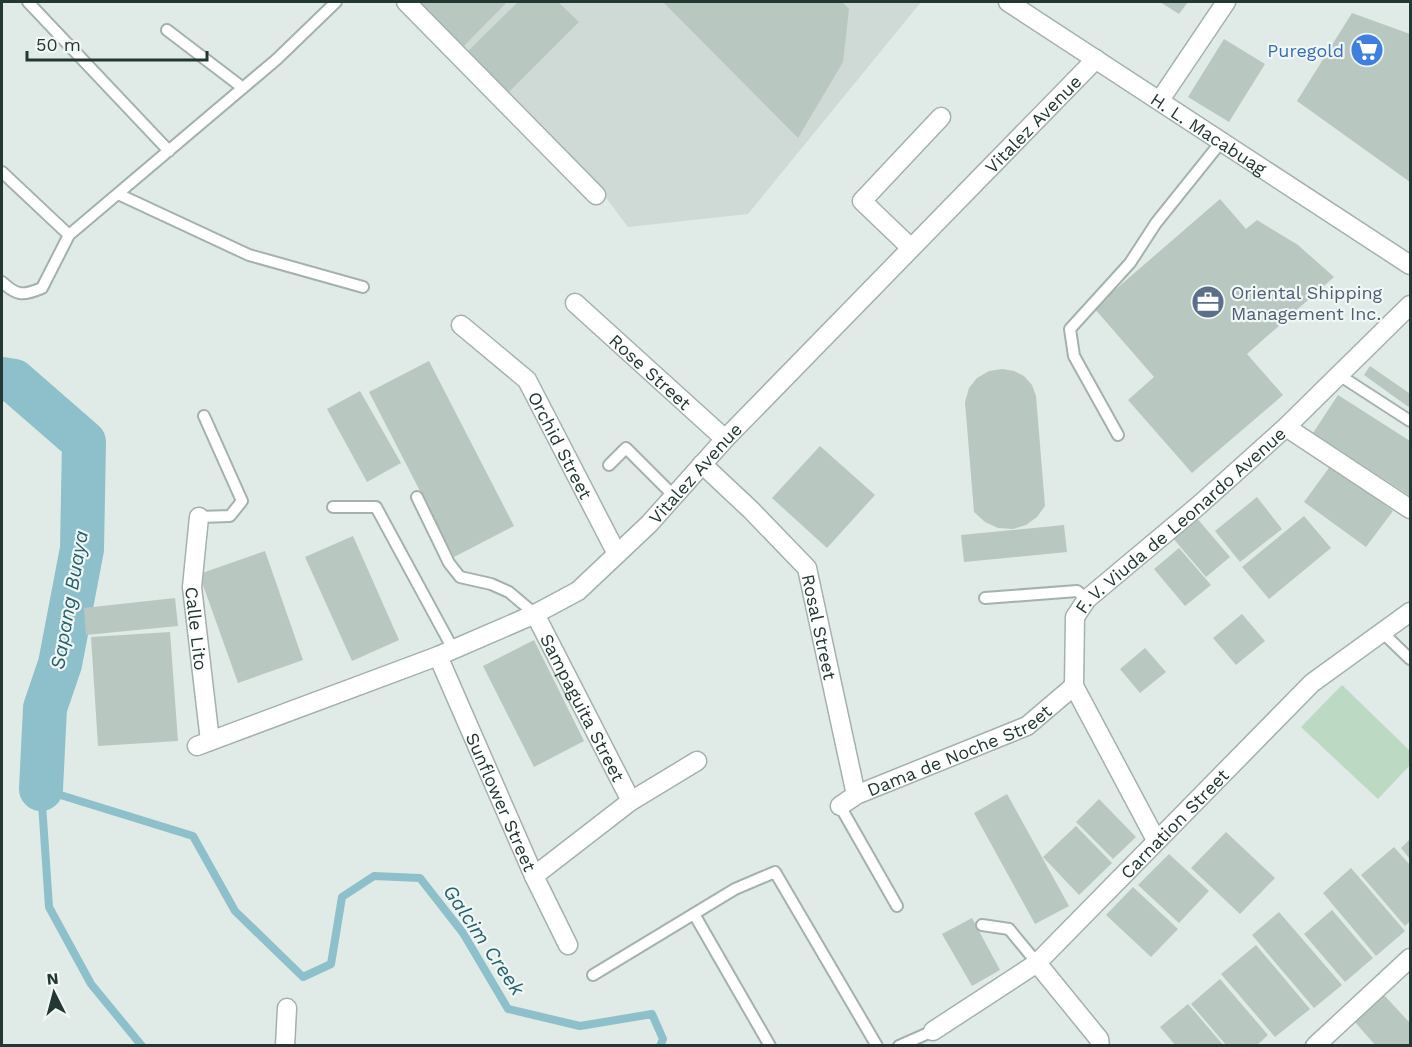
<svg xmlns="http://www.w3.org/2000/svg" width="1412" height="1047" font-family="'Work Sans',sans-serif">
<rect width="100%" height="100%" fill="#e0eae6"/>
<path fill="#cfd9d5" d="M 411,2 L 921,2 L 748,214 L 628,227 L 604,195 Z"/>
<path fill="#bbd9c3" d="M 1342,685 L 1410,751 L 1410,765 L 1378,799 L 1301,727 Z"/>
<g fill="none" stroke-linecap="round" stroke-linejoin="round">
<path stroke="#8dc0ca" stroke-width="8" d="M 142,1046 L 91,984 L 49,907 L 41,789 L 193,836 L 235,911 L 303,977 L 331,964 L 342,897 L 374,876 L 420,878 L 463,933 L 508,1009 L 580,1026 L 652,1014 L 663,1039 L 660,1046"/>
<path stroke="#8dc0ca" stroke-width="44" d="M 2,379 L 14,381 L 84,442 L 82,549 L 60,664 L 45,708 L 41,789"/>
</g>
<path fill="#b9c7c1" d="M 417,2 L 507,2 L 464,46 Z
M 518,2 L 558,2 L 579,22 L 506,95 L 465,54 Z
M 663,2 L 842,2 L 849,9 L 843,62 L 798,138 Z
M 1160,2 L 1188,2 L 1179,14 Z
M 1352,13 L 1410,34 L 1410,182 L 1297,101 Z
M 1224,39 L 1265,64 L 1229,122 L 1188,97 Z
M 1220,199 L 1246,229 L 1257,220 L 1298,245 L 1334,277 L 1247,354 L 1283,395 L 1192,473 L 1128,400 L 1154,377 L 1094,308 Z
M 429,361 L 514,526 L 454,557 L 369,392 Z
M 1370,366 L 1409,393 L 1410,391 L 1410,408 L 1364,375 Z
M 1002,369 L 1014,371 L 1024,376 L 1032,385 L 1036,396 L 1045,506 L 1037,517 L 1026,525 L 1013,529 L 998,528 L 985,522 L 974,512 L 965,402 L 969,388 L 977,378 L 989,371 Z
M 360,391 L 401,463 L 367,482 L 327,409 Z
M 1338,395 L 1410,441 L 1410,496 L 1313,433 Z
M 820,446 L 875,495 L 827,548 L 772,498 Z
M 1331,465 L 1393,511 L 1366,547 L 1304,502 Z
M 1257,497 L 1282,529 L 1240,562 L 1215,531 Z
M 1304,516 L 1331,548 L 1269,599 L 1242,567 Z
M 1196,517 L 1230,557 L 1206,577 L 1172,537 Z
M 1064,525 L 1067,552 L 964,562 L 961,535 Z
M 353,536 L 399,640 L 352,661 L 305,557 Z
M 1179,548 L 1211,585 L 1185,606 L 1154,569 Z
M 265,551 L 303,660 L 238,683 L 199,574 Z
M 175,598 L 178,626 L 86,635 L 84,608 Z
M 1242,614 L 1265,641 L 1236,665 L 1213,638 Z
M 170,632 L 178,741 L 98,746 L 91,637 Z
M 534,640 L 584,741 L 534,767 L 483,666 Z
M 1145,648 L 1166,672 L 1140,693 L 1120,669 Z
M 1007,794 L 1069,906 L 1035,924 L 974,813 Z
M 1099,799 L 1136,837 L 1113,859 L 1076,822 Z
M 1076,826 L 1112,863 L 1079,895 L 1043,857 Z
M 1226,832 L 1275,878 L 1240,914 L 1191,868 Z
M 1410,839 L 1410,859 L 1401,848 Z
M 1394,847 L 1410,865 L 1410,921 L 1405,926 L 1361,875 Z
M 1169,854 L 1209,891 L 1179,923 L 1138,885 Z
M 1351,868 L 1405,931 L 1376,956 L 1323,893 Z
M 1133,887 L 1178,929 L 1151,957 L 1106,915 Z
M 1332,910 L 1373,958 L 1345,982 L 1304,934 Z
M 1279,912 L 1342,985 L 1314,1008 L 1252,935 Z
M 972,918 L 1000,970 L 972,986 L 942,934 Z
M 1256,945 L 1310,1009 L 1275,1037 L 1221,974 Z
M 1220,979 L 1268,1035 L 1256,1046 L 1227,1046 L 1191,1004 Z
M 1383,994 L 1410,1023 L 1410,1046 L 1376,1046 L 1354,1021 Z
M 1188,1004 L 1224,1046 L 1176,1046 L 1160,1027 Z"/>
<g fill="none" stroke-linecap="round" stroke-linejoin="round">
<defs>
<path id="service" d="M 28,2 L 169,151
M 167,30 L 243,88
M 2,172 L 69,235
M 118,194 L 249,255 L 363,287
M 2,282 C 17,296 23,296 42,288 L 69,235 L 277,59 L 336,2
M 1339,375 L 1410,421
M 1118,435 L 1074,356 L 1070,329 L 1130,263 L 1156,223 L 1221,142
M 609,465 L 626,448 L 674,496
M 417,497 L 449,563 L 460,577 L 491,584 L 509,592 L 535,614
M 333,507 L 376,507 L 453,649
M 199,517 L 230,516 L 242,501 L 204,416
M 985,598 L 1077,591 L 1087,599
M 1382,632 L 1410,659
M 840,806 L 897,906
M 694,914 L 770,1046
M 982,925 L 1009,929 L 1037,963
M 593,975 L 735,889 L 775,872 L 877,1046
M 899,1046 L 933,1031"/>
<g id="minor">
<path d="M 406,2 L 596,195"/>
<path id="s1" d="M 1008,2 L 1410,265"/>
<path d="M 1160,100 L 1226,2"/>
<path d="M 911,248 L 862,201 L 941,117"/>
<path id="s2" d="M 575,303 L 725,439"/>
<path id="s3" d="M 461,325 L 527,380 L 617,554"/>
<path d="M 1286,427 L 1410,509"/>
<path id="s4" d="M 702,464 L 751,510 L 807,568 L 856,795"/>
<path id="s5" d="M 199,517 L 192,587 L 210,741"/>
<path id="s6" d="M 535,614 L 631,801"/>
<path id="s7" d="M 438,656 L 534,876 L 568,945"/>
<path id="s8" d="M 197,746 L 438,656 L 535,614 L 578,591 L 649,524 L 725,439 L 1096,59"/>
<path id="s9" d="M 840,806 L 856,795 L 1027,726 L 1074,686"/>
<path id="s10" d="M 1156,840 L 1074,686 L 1075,617 L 1087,599 L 1198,506 L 1286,427 L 1410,305"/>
<path d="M 534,876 L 631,801 L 697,761"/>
<path d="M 1037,963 L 1099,1039 L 1100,1046"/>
<path id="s11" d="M 933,1031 L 1037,963 L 1312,683 L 1410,612"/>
<path d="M 285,1046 L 287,1008"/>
<path d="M 1315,1046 L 1410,958"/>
</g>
</defs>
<use href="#service" stroke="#a4b1ad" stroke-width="14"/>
<use href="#minor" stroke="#a4b1ad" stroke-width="21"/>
<use href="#service" stroke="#fff" stroke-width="10"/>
<use href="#minor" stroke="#fff" stroke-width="18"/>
</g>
<defs>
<symbol id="supermarket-disc" viewBox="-11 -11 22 22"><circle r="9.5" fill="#3f7fe0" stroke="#f0f7f4"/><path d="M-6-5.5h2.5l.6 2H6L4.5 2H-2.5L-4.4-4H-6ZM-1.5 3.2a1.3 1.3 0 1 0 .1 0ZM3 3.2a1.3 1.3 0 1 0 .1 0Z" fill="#fff"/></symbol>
<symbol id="office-disc" viewBox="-11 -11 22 22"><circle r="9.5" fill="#5c6f8a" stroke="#f0f7f4"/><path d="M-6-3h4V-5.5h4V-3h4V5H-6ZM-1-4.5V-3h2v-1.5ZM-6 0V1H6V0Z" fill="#fff"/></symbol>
</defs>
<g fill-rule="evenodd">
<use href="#supermarket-disc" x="1348" y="31" width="38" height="38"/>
<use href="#office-disc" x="1189" y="283" width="38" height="38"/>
</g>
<g text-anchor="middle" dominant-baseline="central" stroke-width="4.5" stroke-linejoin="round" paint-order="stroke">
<g font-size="18" fill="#366cbe" stroke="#f0f7f4" text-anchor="end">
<text x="1344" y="50">Puregold</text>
</g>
<g font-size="18" fill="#233833" stroke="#f0f7f4">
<text stroke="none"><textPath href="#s8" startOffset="1064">Vitalez Avenue</textPath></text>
<text stroke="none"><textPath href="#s1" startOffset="240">H. L. Macabuag</textPath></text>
<text stroke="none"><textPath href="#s2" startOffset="102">Rose Street</textPath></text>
<text stroke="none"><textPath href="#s3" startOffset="159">Orchid Street</textPath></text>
<text stroke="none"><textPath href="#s8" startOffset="578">Vitalez Avenue</textPath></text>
<text stroke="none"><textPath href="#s10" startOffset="387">F. V. Viuda de Leonardo Avenue</textPath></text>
<text stroke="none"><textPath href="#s4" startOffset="208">Rosal Street</textPath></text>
<text stroke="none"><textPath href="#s5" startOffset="112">Calle Lito</textPath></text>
<text stroke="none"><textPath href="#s6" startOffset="105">Sampaguita Street</textPath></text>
<text stroke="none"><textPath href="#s9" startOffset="132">Dama de Noche Street</textPath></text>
<text stroke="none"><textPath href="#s7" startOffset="159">Sunflower Street</textPath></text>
<text stroke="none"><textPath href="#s11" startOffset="320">Carnation Street</textPath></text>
</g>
<g font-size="18" fill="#4e5e75" stroke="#f0f7f4" text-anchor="start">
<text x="1231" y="292">Oriental Shipping<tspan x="1231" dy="21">Management Inc.</tspan></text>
</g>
<g font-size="20" font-style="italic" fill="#23626e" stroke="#f0f7f4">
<text transform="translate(69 600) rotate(-80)">Sapang Buaya</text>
<text transform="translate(484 940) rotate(56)">Galcim Creek</text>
</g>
</g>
<rect width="1412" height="1047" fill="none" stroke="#233833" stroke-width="6"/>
<g transform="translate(54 993) rotate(354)" stroke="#f0f7f4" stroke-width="4.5" paint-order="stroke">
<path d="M0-4.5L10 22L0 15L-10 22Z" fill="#233833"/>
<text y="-9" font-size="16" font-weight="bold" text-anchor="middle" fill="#233833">N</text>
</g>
<path d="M27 51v9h180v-9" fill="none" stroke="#233833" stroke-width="3"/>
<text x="36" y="51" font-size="18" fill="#233833" stroke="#f0f7f4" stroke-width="4.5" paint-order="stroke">50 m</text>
</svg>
